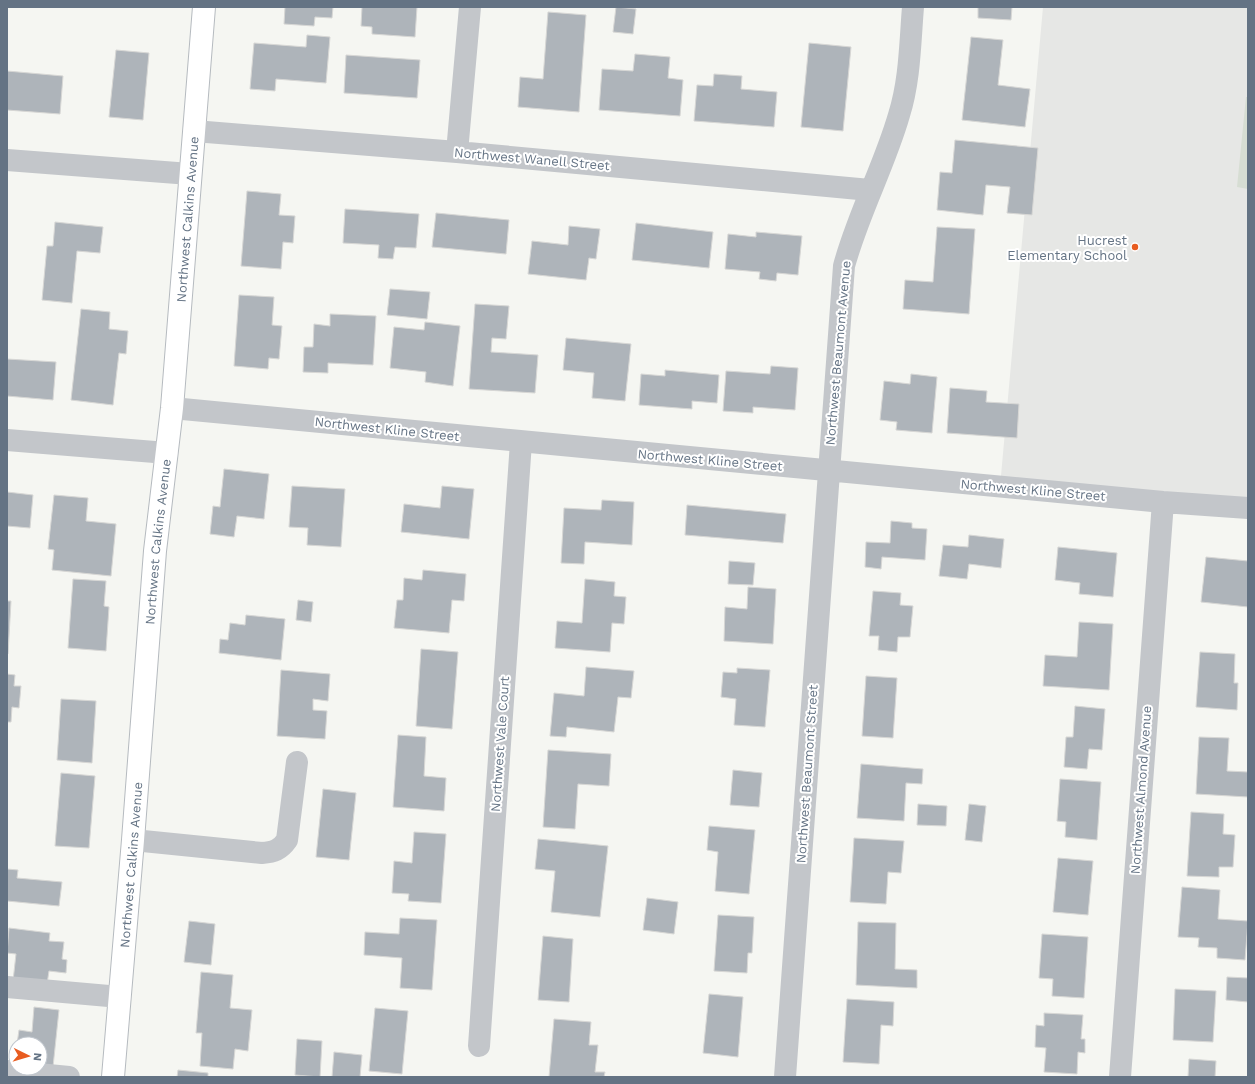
<svg xmlns="http://www.w3.org/2000/svg" width="1255" height="1084" font-family="'Work Sans',sans-serif">
<rect width="100%" height="100%" fill="#f5f6f2"/>
<path fill="#e6e7e5" d="M 1043,7 L 1248,7 L 1248,502 L 1000,487 Z"/>
<path fill="#d6ddd3" d="M 1246,97 L 1248,97 L 1248,189 L 1237,187 Z"/>
<path fill="#aeb4ba" stroke="#d7d7d5" d="M 285,7 L 333,7 L 332,18 L 315,17 L 314,26 L 284,24 Z
M 362,7 L 417,7 L 415,37 L 372,34 L 372,27 L 361,26 Z
M 616,7 L 636,9 L 633,34 L 613,32 Z
M 978,7 L 1012,7 L 1011,20 L 978,18 Z
M 548,12 L 586,15 L 579,112 L 518,107 L 520,77 L 543,79 Z
M 307,35 L 330,37 L 326,83 L 276,79 L 275,91 L 250,89 L 254,43 L 306,47 Z
M 971,37 L 1003,40 L 998,85 L 1030,89 L 1025,127 L 962,120 Z
M 809,43 L 851,47 L 843,131 L 801,127 Z
M 116,50 L 149,53 L 143,120 L 109,117 Z
M 635,54 L 670,57 L 668,78 L 683,80 L 680,116 L 599,110 L 602,69 L 633,71 Z
M 346,55 L 420,60 L 417,98 L 344,93 Z
M 7,71 L 63,76 L 60,114 L 7,110 Z
M 714,74 L 742,76 L 741,89 L 777,92 L 774,127 L 694,121 L 697,85 L 713,86 Z
M 955,140 L 1038,148 L 1032,215 L 1007,213 L 1010,187 L 986,185 L 983,215 L 937,210 L 940,172 L 952,173 Z
M 247,191 L 281,194 L 279,215 L 295,216 L 293,243 L 283,242 L 281,269 L 241,266 Z
M 345,209 L 419,214 L 416,248 L 395,247 L 393,259 L 378,258 L 379,245 L 343,243 Z
M 436,213 L 509,220 L 506,254 L 432,247 Z
M 55,222 L 103,227 L 100,253 L 77,251 L 72,303 L 42,300 L 47,246 L 53,246 Z
M 636,223 L 713,232 L 709,268 L 632,260 Z
M 569,226 L 600,229 L 596,259 L 589,258 L 586,280 L 528,274 L 532,241 L 568,245 Z
M 937,227 L 975,229 L 969,314 L 903,309 L 905,280 L 933,282 Z
M 756,232 L 802,236 L 798,275 L 777,273 L 776,281 L 759,279 L 760,272 L 725,269 L 728,234 L 756,237 Z
M 390,289 L 430,292 L 427,319 L 387,315 Z
M 239,295 L 274,297 L 272,325 L 282,326 L 279,359 L 269,358 L 268,369 L 234,366 Z
M 475,304 L 509,306 L 506,339 L 492,338 L 491,352 L 538,355 L 535,393 L 469,389 Z
M 81,309 L 110,312 L 109,329 L 128,331 L 126,354 L 119,353 L 113,405 L 71,400 Z
M 330,314 L 376,316 L 373,365 L 328,363 L 328,373 L 303,372 L 304,347 L 313,347 L 314,324 L 330,326 Z
M 425,322 L 460,326 L 453,386 L 425,382 L 426,372 L 390,368 L 394,327 L 424,330 Z
M 566,338 L 631,344 L 625,401 L 592,398 L 594,373 L 563,370 Z
M 7,359 L 56,362 L 53,400 L 7,396 Z
M 771,366 L 798,368 L 795,410 L 753,407 L 753,413 L 723,411 L 726,371 L 770,374 Z
M 665,370 L 719,375 L 717,403 L 692,401 L 692,409 L 639,405 L 641,374 L 665,376 Z
M 911,374 L 937,377 L 932,433 L 896,430 L 897,422 L 880,420 L 884,381 L 910,384 Z
M 950,388 L 987,391 L 986,402 L 1019,404 L 1017,438 L 947,433 Z
M 224,469 L 269,474 L 264,519 L 237,516 L 234,537 L 210,534 L 213,506 L 220,507 Z
M 292,486 L 345,489 L 341,547 L 307,545 L 308,528 L 289,527 Z
M 442,486 L 474,489 L 469,539 L 401,532 L 404,504 L 440,508 Z
M 7,492 L 33,495 L 30,528 L 7,526 Z
M 54,495 L 88,498 L 86,521 L 116,524 L 111,576 L 52,570 L 54,550 L 48,549 Z
M 602,500 L 634,502 L 632,545 L 585,542 L 584,564 L 561,563 L 564,508 L 601,510 Z
M 687,505 L 786,514 L 783,543 L 685,535 Z
M 891,521 L 912,523 L 912,528 L 927,529 L 925,560 L 882,557 L 881,569 L 865,567 L 866,542 L 890,543 Z
M 969,535 L 1004,539 L 1001,568 L 969,564 L 967,579 L 939,576 L 943,545 L 968,547 Z
M 1058,547 L 1117,553 L 1113,597 L 1079,594 L 1080,583 L 1055,580 Z
M 1206,557 L 1248,561 L 1248,607 L 1201,602 Z
M 729,561 L 755,563 L 753,585 L 728,584 Z
M 423,570 L 466,574 L 464,601 L 452,600 L 449,633 L 394,628 L 397,600 L 403,600 L 404,578 L 422,580 Z
M 73,579 L 106,581 L 104,606 L 109,607 L 106,651 L 68,648 Z
M 585,579 L 615,582 L 614,596 L 626,597 L 624,624 L 612,623 L 610,652 L 555,648 L 557,621 L 582,623 Z
M 748,587 L 776,589 L 773,644 L 724,641 L 725,607 L 747,609 Z
M 873,591 L 901,593 L 900,605 L 913,606 L 910,637 L 898,637 L 897,652 L 878,650 L 879,636 L 869,636 Z
M 298,600 L 313,602 L 311,622 L 296,620 Z
M 7,601 L 11,601 L 8,654 L 7,654 Z
M 246,615 L 285,619 L 281,660 L 219,653 L 220,639 L 228,640 L 230,623 L 245,625 Z
M 1079,622 L 1113,624 L 1109,690 L 1043,686 L 1045,655 L 1077,657 Z
M 421,649 L 458,652 L 452,729 L 416,726 Z
M 1200,652 L 1235,654 L 1234,683 L 1238,683 L 1237,710 L 1196,707 Z
M 586,667 L 634,671 L 631,698 L 618,697 L 614,732 L 567,727 L 566,737 L 550,736 L 554,693 L 584,696 Z
M 737,668 L 770,670 L 765,727 L 734,725 L 736,699 L 721,697 L 723,672 L 737,673 Z
M 281,670 L 330,674 L 328,701 L 313,699 L 313,710 L 327,711 L 325,739 L 277,736 Z
M 7,674 L 15,675 L 14,686 L 21,686 L 19,708 L 12,707 L 11,722 L 7,722 Z
M 866,676 L 897,678 L 893,738 L 862,736 Z
M 61,699 L 96,701 L 92,763 L 57,760 Z
M 1075,706 L 1105,709 L 1102,750 L 1089,749 L 1087,769 L 1064,767 L 1066,737 L 1073,737 Z
M 398,735 L 426,737 L 424,776 L 446,778 L 444,811 L 393,807 Z
M 1199,737 L 1229,738 L 1227,771 L 1248,772 L 1248,797 L 1196,794 Z
M 548,750 L 611,754 L 609,786 L 578,784 L 575,829 L 543,827 Z
M 861,764 L 923,769 L 922,784 L 906,783 L 904,821 L 857,818 Z
M 733,770 L 762,773 L 759,807 L 730,805 Z
M 61,773 L 95,776 L 89,848 L 55,846 Z
M 1060,779 L 1101,782 L 1097,840 L 1065,837 L 1066,822 L 1057,821 Z
M 323,789 L 356,793 L 349,860 L 316,857 Z
M 918,804 L 947,806 L 946,826 L 917,825 Z
M 969,804 L 986,806 L 982,842 L 965,840 Z
M 1191,812 L 1224,814 L 1223,834 L 1235,835 L 1233,867 L 1219,867 L 1219,877 L 1187,876 Z
M 709,826 L 755,830 L 749,894 L 715,891 L 718,852 L 707,850 Z
M 414,832 L 446,834 L 441,903 L 408,901 L 409,894 L 392,893 L 394,861 L 412,863 Z
M 854,838 L 904,841 L 901,873 L 888,872 L 886,904 L 850,902 Z
M 538,839 L 608,846 L 600,917 L 551,912 L 555,871 L 535,869 Z
M 1058,858 L 1093,861 L 1088,915 L 1053,912 Z
M 7,869 L 18,870 L 17,878 L 62,882 L 59,906 L 7,901 L 7,907 Z
M 1182,887 L 1220,890 L 1218,919 L 1248,921 L 1245,960 L 1217,958 L 1217,948 L 1198,947 L 1199,938 L 1178,937 Z
M 647,898 L 678,902 L 674,934 L 643,930 Z
M 718,915 L 754,917 L 752,953 L 748,953 L 747,973 L 714,971 Z
M 400,918 L 437,920 L 432,990 L 400,988 L 402,958 L 364,955 L 365,932 L 399,934 Z
M 189,921 L 215,924 L 211,965 L 184,962 Z
M 858,922 L 896,923 L 895,969 L 917,970 L 917,988 L 856,985 Z
M 9,928 L 50,933 L 49,941 L 64,942 L 62,959 L 67,960 L 66,973 L 49,971 L 47,984 L 13,981 L 16,954 L 7,953 Z
M 1042,934 L 1088,937 L 1084,998 L 1052,996 L 1053,979 L 1039,978 Z
M 543,936 L 573,939 L 569,1002 L 538,1000 Z
M 201,972 L 233,975 L 230,1008 L 252,1010 L 248,1051 L 235,1049 L 233,1069 L 200,1066 L 202,1033 L 196,1033 Z
M 1227,977 L 1248,978 L 1248,1002 L 1226,1000 Z
M 1175,989 L 1216,991 L 1213,1042 L 1173,1040 Z
M 709,994 L 743,997 L 738,1057 L 703,1053 Z
M 847,999 L 894,1002 L 893,1026 L 881,1025 L 879,1064 L 843,1062 Z
M 34,1007 L 59,1010 L 53,1067 L 40,1066 L 40,1044 L 17,1044 L 19,1030 L 32,1032 Z
M 375,1008 L 408,1011 L 402,1074 L 369,1071 Z
M 1044,1013 L 1083,1015 L 1081,1039 L 1085,1039 L 1085,1053 L 1078,1052 L 1077,1074 L 1044,1072 L 1046,1048 L 1035,1047 L 1036,1025 L 1044,1026 Z
M 554,1019 L 591,1022 L 589,1045 L 598,1045 L 595,1072 L 605,1072 L 604,1077 L 549,1077 Z
M 297,1039 L 322,1041 L 320,1077 L 295,1075 Z
M 334,1052 L 362,1055 L 360,1077 L 332,1077 Z
M 1189,1059 L 1216,1061 L 1215,1077 L 1188,1077 Z
M 178,1070 L 208,1073 L 208,1077 L 177,1077 Z"/>
<g fill="none" stroke-linecap="round" stroke-linejoin="round">
<defs>
<g id="secondary">
<path id="s1" d="M 113,1077 L 133,840 L 155,551 L 172,408 L 204,7"/>
</g>
</defs>
<use href="#secondary" stroke="#b5babf" stroke-width="24"/>
<path stroke="#c3c6ca" stroke-width="22" d="M 194,131 L 457,152 L 870,190
M 457,152 L 470,7
M 7,160 L 190,174
M 172,408 L 1163,502 L 1248,508
M 7,440 L 167,453
M 133,840 L 262,853 C 274,852 280,850 287,840 L 297,762
M 7,987 L 120,997
M 479,1046 L 521,442
M 7,1071 L 69,1077
M 785,1077 L 844,266 C 858,214 884,167 899,115 C 910,80 910,43 913,7
M 1120,1077 L 1163,502"/>
<use href="#secondary" stroke="#fff" stroke-width="22"/>
</g>
<circle fill="#e85c20" stroke="#fff" stroke-width="1.5" cx="1135" cy="247" r="4"/>
<g text-anchor="middle" dominant-baseline="central" stroke-width="4" stroke-linejoin="round" paint-order="stroke">
<g font-size="13" fill="#647384" stroke="#fff">
<text transform="translate(532 159) rotate(5)">Northwest Wanell Street</text>
<text stroke="none"><textPath href="#s1" startOffset="861">Northwest Calkins Avenue</textPath></text>
<text transform="translate(838 353) rotate(-85)">Northwest Beaumont Avenue</text>
<text transform="translate(387 429) rotate(6)">Northwest Kline Street</text>
<text transform="translate(710 460) rotate(5)">Northwest Kline Street</text>
<text transform="translate(1033 490) rotate(5)">Northwest Kline Street</text>
<text stroke="none"><textPath href="#s1" startOffset="537">Northwest Calkins Avenue</textPath></text>
<text transform="translate(500 744) rotate(-86)">Northwest Vale Court</text>
<text transform="translate(807 774) rotate(-86)">Northwest Beaumont Street</text>
<text transform="translate(1141 790) rotate(-86)">Northwest Almond Avenue</text>
<text stroke="none"><textPath href="#s1" startOffset="213">Northwest Calkins Avenue</textPath></text>
</g>
<g font-size="13" fill="#647384" stroke="#fff" text-anchor="end">
<text x="1127" y="240">Hucrest<tspan x="1127" dy="15">Elementary School</tspan></text>
</g>
</g>
<rect width="1255" height="1084" fill="none" stroke="#647384" stroke-width="16"/>
<g transform="translate(28 1056) rotate(95)"><circle r="19" fill="#ffffff" stroke="#c1c7ce"/>
<path d="M0-3L7 15L0 10L-7 15Z" fill="#e85c20"/>
<text y="-6" font-size="11" font-weight="bold" text-anchor="middle" fill="#647384">N</text>
</g>
</svg>
